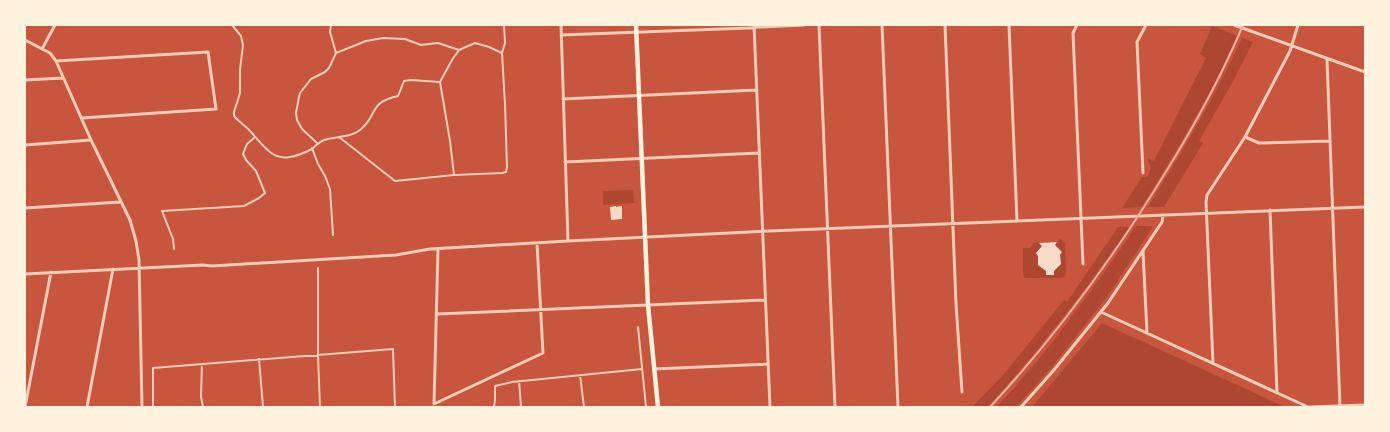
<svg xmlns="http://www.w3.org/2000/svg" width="1390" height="432" font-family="'Exo 2',sans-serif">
<rect width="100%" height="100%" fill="#c8553d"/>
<path fill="#ae4732" d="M 1212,26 L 1237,36 C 1211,96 1176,151 1142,207 L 1122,208 L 1142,177 L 1146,177 L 1148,176 L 1151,168 L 1147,158 L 1154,161 L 1206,58 L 1200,54 Z
M 1242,38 L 1253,42 L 1232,83 L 1199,141 L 1203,143 L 1164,207 L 1148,207 C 1182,152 1215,97 1242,38 Z
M 633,190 L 634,203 L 603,205 L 603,191 Z
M 1136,226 L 1152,226 L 1152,228 L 1109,294 L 1052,367 L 1016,407 L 996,407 C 1018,385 1038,360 1058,335 C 1085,299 1111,264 1136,226 Z
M 1118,227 L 1130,227 C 1086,290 1039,350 988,407 L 972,407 L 1004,374 L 1064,300 L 1067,302 Z
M 1060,239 L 1062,240 L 1065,243 L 1066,272 L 1065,276 L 1062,278 L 1025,278 L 1023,275 L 1023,248 L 1030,248 L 1034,243 L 1057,242 Z
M 1102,323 L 1285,407 L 1032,407 Z"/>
<path fill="#f7dbc8" d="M 616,206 L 616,207 L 622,206 L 622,219 L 611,220 L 610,207 Z
M 1057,242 L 1055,245 L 1062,252 L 1060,255 L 1061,264 L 1054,271 L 1054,275 L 1046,275 L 1046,271 L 1038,265 L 1038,256 L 1036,253 L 1042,246 L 1039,243 Z"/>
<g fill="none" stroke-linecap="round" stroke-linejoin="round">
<path stroke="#f1ccb7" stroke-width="2" d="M 232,25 L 241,36 L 243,45 L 240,70 L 240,93 L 234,112 L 234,116 C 239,122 246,126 251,132 C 261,143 272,161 290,157 C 297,156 306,152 312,149 C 317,145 317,143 324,140 C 336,136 350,138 360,130 C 379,115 367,103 398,96 L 404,81 L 411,80 L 440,82
M 336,53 L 366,41 L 383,38 L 405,39 L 421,45 L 438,43 L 459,50 L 475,43 L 489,47 L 502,53
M 339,137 L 395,181 L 454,175 L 502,173 L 506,172 L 507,167 L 505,104 L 502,53 L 505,43 L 504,25
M 317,143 L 302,129 L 297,120 L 296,113 L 299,97 L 300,93 L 311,79 L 325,72 L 329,68 L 336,53 L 330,32 L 331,25
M 312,148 L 318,164 L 325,176 L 330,189 L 333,235
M 454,175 L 450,141 L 440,82 L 452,60 L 459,50
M 174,249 L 173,239 L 162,211 L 244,206 L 259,198 L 265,193 L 256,171 L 246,160 L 243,154 L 247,144 L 255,137
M 318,268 L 318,355 L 320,407
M 638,327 L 646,407
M 259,359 L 263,407
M 202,364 L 201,397 L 203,407
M 580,375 L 584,407
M 519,381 L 521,407
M 153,407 L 153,368 L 393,349 L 395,407
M 494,407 L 495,400 L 495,386 L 512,382 L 642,369"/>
<path stroke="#f1ccb7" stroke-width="3" d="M 561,25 L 568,241
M 754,25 L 770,407
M 819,25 L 835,407
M 882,25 L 898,407
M 945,25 L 956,304 L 962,392
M 1009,25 L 1017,221
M 1077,25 L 1073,33 L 1083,264
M 1234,25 L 1365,72
M 561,35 L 748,28 L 760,27 L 804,25
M 25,40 L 50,53 L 56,61 L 91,140 L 130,220 L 136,241 L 139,260 L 142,407
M 42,49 L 55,25
M 1327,59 L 1340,407
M 56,61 L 208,52 L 216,109 L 82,118
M 25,80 L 63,78
M 563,99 L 757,90
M 1245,137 L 1259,143 L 1330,141
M 25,145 L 91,140
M 565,162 L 759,153
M 1143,173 L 1137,42 L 1146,25
M 25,208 L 121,202
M 1270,210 L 1277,393
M 438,249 L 434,404 L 543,353 L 537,243
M 1143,251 L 1147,333
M 25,274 L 203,265 L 212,266 L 396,255 L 430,249 L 568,241 L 769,231 L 1365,207
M 1101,312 L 1308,407
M 437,314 L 765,300
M 1213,363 L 1206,202 L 1207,195 L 1245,137 L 1290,51 L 1298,25
M 654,369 L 768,364
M 25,407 L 51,272
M 87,407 L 113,269
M 1021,407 L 1054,370 L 1108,303 L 1162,222 L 1163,215
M 1309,407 L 1365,405"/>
<path stroke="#fff3e0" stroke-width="4.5" d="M 636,25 L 648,305 L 658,407"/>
<path stroke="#e9b49f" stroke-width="2" d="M 990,407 C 1057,335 1116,254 1167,170 C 1196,123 1222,75 1243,25"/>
</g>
<rect width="1390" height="432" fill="none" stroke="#fff3e0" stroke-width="52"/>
</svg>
